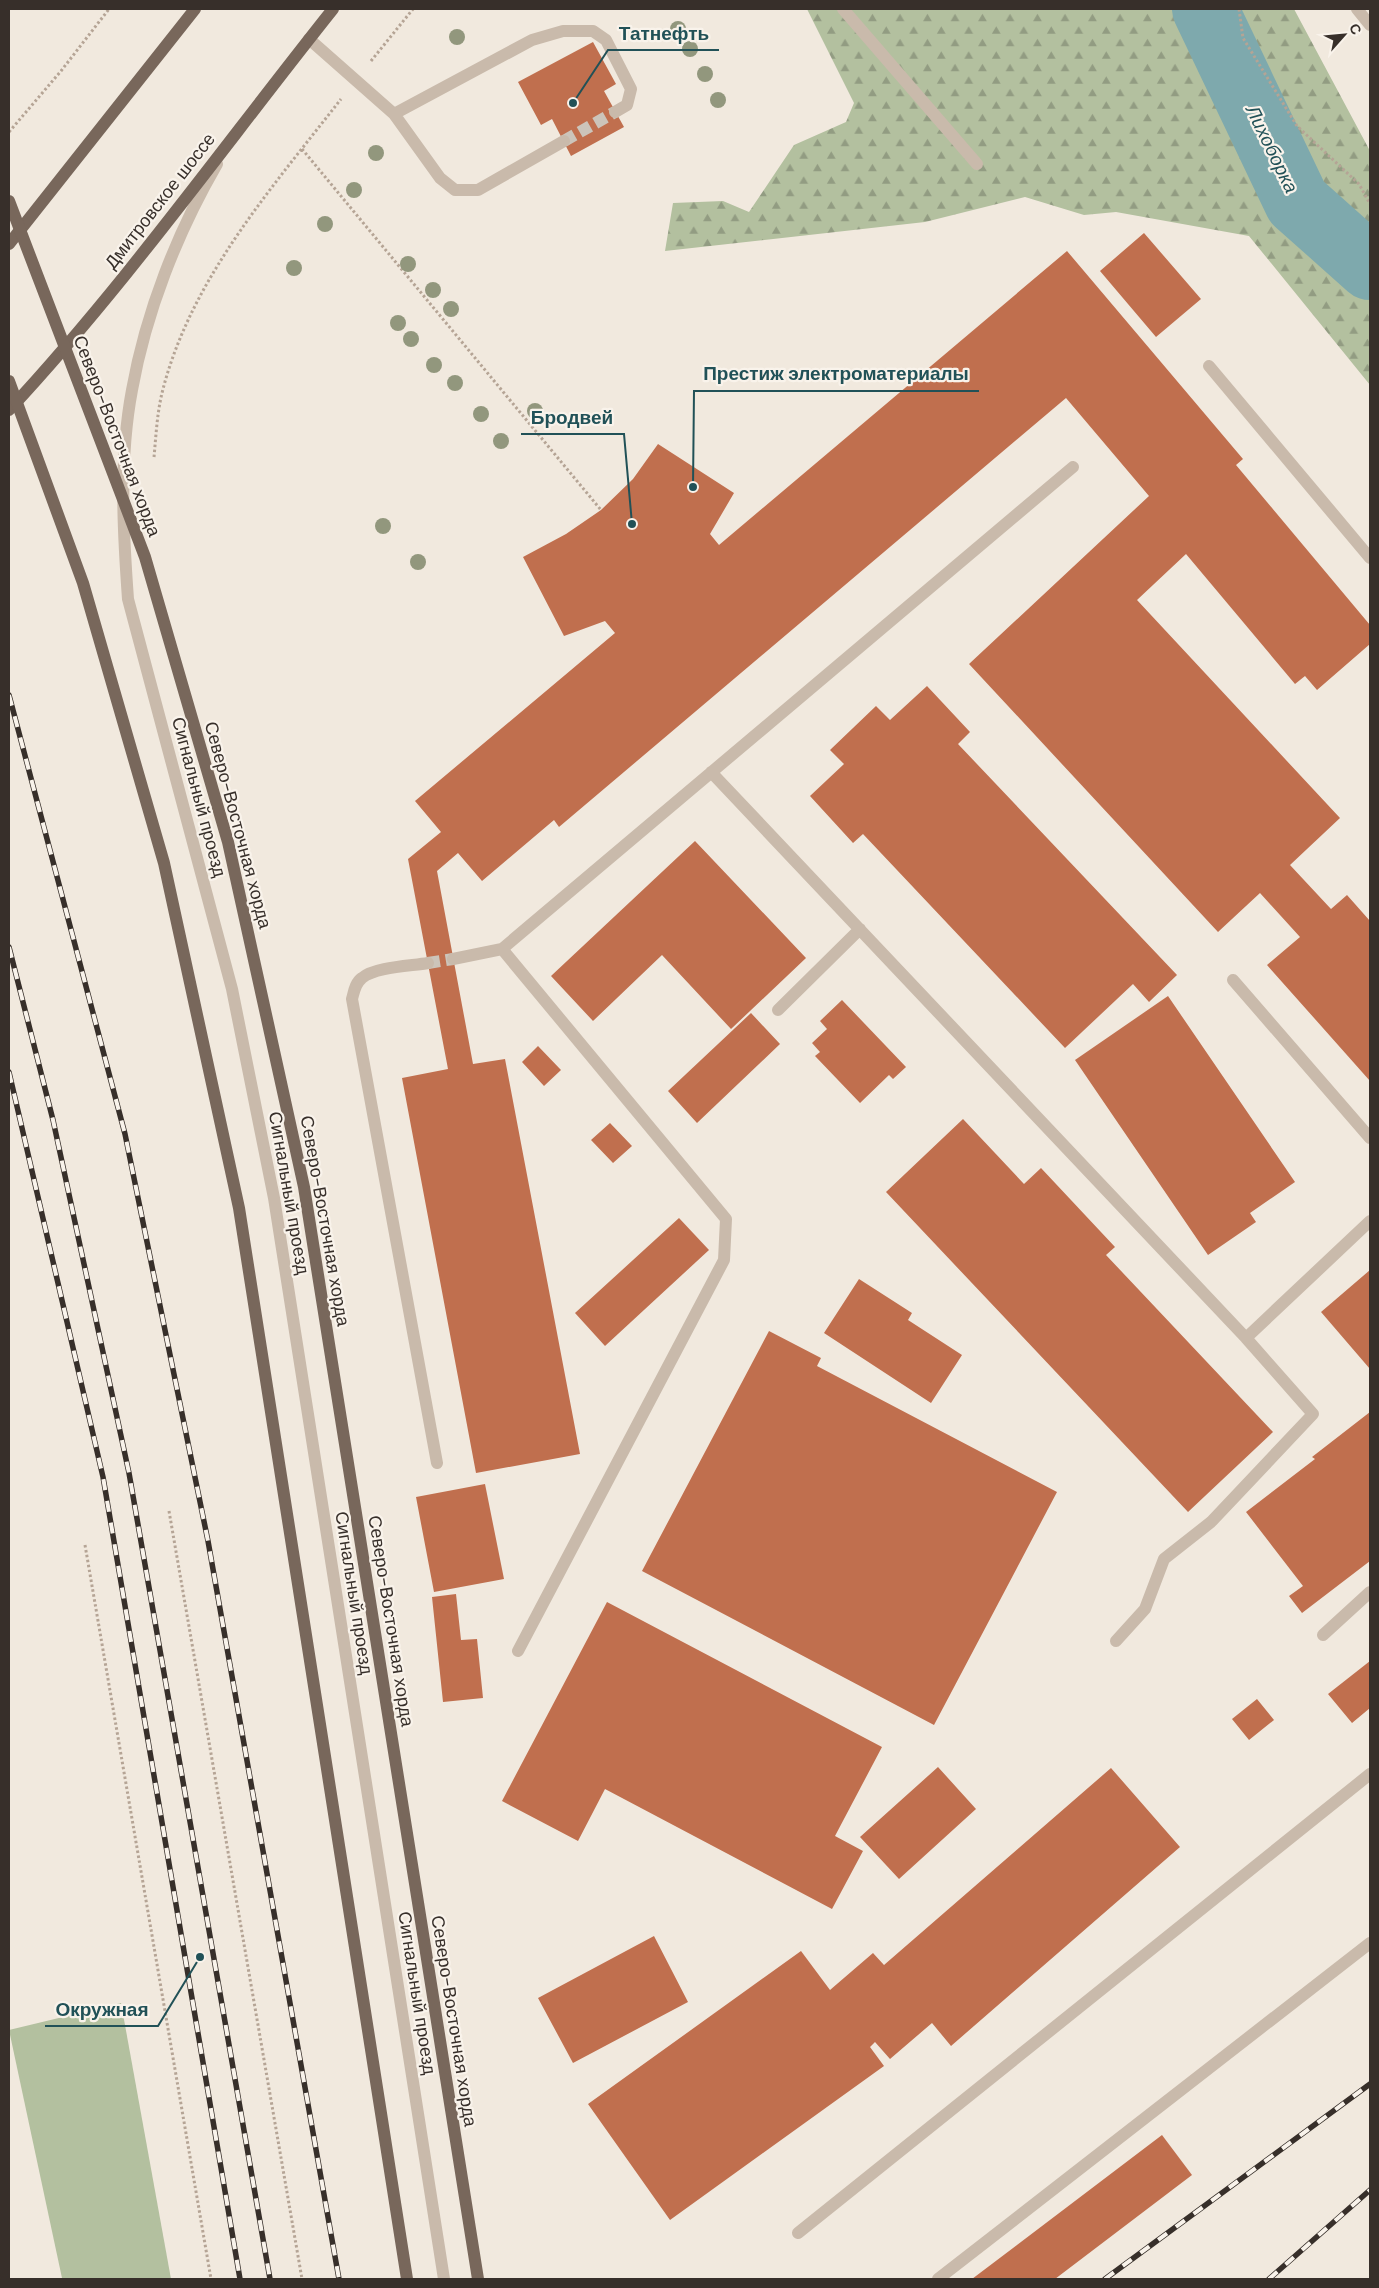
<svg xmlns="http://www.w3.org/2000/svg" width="1379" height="2288" font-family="'DM Sans',sans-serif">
<defs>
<pattern id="forest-firs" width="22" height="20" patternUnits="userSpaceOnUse" patternTransform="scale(1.25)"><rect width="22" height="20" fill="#b3c09f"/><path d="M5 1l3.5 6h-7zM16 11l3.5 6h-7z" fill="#929c82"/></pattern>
</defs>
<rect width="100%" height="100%" fill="#f1e9de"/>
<path fill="#b3c09f" d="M 121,2003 L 171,2279 L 62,2278 L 9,2030 Z"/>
<path fill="url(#forest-firs)" d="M 807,9 L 1294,9 L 1370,151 L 1370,385 L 1249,236 L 1116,212 L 1084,215 L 1025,197 L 925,222 L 665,251 L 673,203 L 723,201 L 749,212 L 794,145 L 846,122 L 854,103 Z"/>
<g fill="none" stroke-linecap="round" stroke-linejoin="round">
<path stroke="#7ea9ad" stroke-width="66" d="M 1205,9 L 1297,202 L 1370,267"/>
</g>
<path fill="#c06f4e" d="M 593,42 L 616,84 L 604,91 L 624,127 L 571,156 L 552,119 L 541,125 L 518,82 Z
M 1144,233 L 1201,299 L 1156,337 L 1100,271 Z
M 1067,251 L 1243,459 L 1236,465 L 1370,625 L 1370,644 L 1317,690 L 1305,676 L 1295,684 L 1186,554 L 1137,600 L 1340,818 L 1290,865 L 1331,909 L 1347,895 L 1370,921 L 1370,1081 L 1267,965 L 1300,937 L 1260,893 L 1218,932 L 969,664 L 1149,496 L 1066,398 L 559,827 L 554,820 L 482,881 L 458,853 L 437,871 L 473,1064 L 505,1059 L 580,1454 L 476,1473 L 402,1078 L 448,1069 L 408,859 L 441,832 L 415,801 L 615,633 L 605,621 L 564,636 L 523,557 L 566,534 L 601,510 L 633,479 L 658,444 L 734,493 L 710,534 L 719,545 Z
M 927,686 L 970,732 L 958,744 L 1177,975 L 1149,1002 L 1133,984 L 1065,1048 L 863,834 L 853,843 L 810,796 L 844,764 L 830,750 L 876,706 L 890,720 Z
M 695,841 L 806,958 L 731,1029 L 662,955 L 593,1021 L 551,976 Z
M 1168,996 L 1295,1182 L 1250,1213 L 1256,1222 L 1208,1255 L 1075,1060 Z
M 842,1000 L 906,1067 L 893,1079 L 889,1075 L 860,1103 L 815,1056 L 820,1052 L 812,1043 L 827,1029 L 820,1021 Z
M 751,1013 L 780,1044 L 697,1123 L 668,1091 Z
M 538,1046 L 561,1070 L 544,1086 L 522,1062 Z
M 963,1119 L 1024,1184 L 1041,1168 L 1115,1247 L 1106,1255 L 1273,1432 L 1188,1512 L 886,1192 Z
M 610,1123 L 632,1146 L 613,1163 L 591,1140 Z
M 679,1218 L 709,1250 L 605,1346 L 575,1313 Z
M 1370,1270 L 1370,1369 L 1321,1312 Z
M 859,1279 L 912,1313 L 908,1320 L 962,1355 L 931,1403 L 824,1333 Z
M 769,1331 L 821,1358 L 817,1366 L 1057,1492 L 934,1725 L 642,1571 Z
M 1370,1412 L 1370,1561 L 1302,1613 L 1289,1596 L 1303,1586 L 1246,1512 L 1315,1459 L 1312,1457 Z
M 485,1484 L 504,1579 L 434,1592 L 416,1497 Z
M 456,1594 L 461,1640 L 477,1639 L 483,1698 L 443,1702 L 432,1597 Z
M 607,1602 L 882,1747 L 835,1836 L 863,1851 L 832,1909 L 605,1789 L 578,1841 L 502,1801 Z
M 1370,1661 L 1370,1708 L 1352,1723 L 1328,1694 Z
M 1257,1699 L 1274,1720 L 1249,1740 L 1232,1719 Z
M 938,1767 L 976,1809 L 899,1879 L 860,1837 Z
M 1111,1768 L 1180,1847 L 951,2046 L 932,2023 L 890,2059 L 875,2042 L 870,2047 L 884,2066 L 670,2220 L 588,2104 L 801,1951 L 830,1990 L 873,1953 L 884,1965 Z
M 654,1936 L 688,2002 L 573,2063 L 538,1998 Z
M 1162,2135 L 1192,2175 L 1055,2279 L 972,2279 Z"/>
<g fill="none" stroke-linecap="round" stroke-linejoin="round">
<path stroke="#ccc4ba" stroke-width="12" stroke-dasharray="12 6" stroke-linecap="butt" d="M 564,141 L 615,112
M 428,963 L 453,959"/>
<path stroke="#b5a495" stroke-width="3" stroke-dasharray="2.5 2.5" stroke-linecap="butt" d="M 1239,9 L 1243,38 L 1297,126 L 1359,184 L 1370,204
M 371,61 L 413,9
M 9,132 L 61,71 L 109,9
M 302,149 L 601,510
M 154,457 C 156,436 157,414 162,393 C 190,280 271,189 341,99
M 169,1511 L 302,2279
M 85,1545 L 211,2279"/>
<path stroke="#c9baab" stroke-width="12" d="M 843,9 L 977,164
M 1357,9 L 1370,25
M 309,39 L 394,114 L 440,178 L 455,190 L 478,190 L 564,141
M 394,114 L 532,40 L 563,31 L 593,31 L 606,40 L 631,89 L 627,105 L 615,112
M 217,164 C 177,233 146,312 132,390 C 119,459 123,530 128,599 L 232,989 L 274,1198 L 444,2279
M 1209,366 L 1370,558
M 711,772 L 1246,1338 L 1370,1221
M 453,959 L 502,949
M 428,963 C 411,966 375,967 362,978 C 355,983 354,992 352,999 L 437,1463
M 1233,980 L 1370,1138
M 778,1010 L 860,929
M 1323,1635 L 1370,1592
M 1116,1641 L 1145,1609 L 1164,1559 L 1211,1522 L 1313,1414 L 1246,1338
M 518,1651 L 724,1260 L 726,1219 L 502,949 L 1073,467
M 798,2233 L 1370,1774
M 938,2279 L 1370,1943"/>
<path stroke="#78675b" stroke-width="12" d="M 9,244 L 195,9
M 9,410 C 126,284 226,143 333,9"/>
<defs>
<path id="rail" d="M 9,695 L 125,1134 L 208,1541 L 339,2279
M 9,947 L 53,1120 L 129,1473 L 270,2279
M 9,1072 L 103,1477 L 240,2279
M 1105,2279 L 1370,2084
M 1269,2279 L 1370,2190"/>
</defs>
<use href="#rail" stroke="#372f2a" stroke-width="5.5"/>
<use href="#rail" stroke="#f9f3eb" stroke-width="4" stroke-dasharray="11" stroke-linecap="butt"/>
<path stroke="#78675b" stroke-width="12" d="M 9,201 L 145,557 L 228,842 L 304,1187 L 478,2279
M 9,381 L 83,583 L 164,863 L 239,1208 L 407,2279"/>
</g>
<g fill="#92977d">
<circle cx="678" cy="29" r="8"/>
<circle cx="457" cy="37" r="8"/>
<circle cx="690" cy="49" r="8"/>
<circle cx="705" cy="74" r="8"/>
<circle cx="718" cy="100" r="8"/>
<circle cx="376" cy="153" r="8"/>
<circle cx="354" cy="190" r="8"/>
<circle cx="325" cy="224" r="8"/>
<circle cx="408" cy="264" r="8"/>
<circle cx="294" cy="268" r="8"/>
<circle cx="433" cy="290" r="8"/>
<circle cx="451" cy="309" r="8"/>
<circle cx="398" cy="323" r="8"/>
<circle cx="411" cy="339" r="8"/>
<circle cx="434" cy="365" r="8"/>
<circle cx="455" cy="383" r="8"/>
<circle cx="535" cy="411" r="8"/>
<circle cx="481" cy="414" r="8"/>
<circle cx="501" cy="441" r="8"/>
<circle cx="383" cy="526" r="8"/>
<circle cx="418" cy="562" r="8"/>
</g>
<g text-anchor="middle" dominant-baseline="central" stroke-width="4.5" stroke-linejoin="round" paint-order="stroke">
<g font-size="18" fill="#372f2a" stroke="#f9f3eb">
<text transform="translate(160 201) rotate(-52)">Дмитровское шоссе</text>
<text transform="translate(117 436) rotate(69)">Северо-Восточная хорда</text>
<text transform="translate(199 797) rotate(75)">Сигнальный проезд</text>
<text transform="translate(238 825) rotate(75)">Северо-Восточная хорда</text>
<text transform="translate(289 1193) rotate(80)">Сигнальный проезд</text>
<text transform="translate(325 1221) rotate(80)">Северо-Восточная хорда</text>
<text transform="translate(354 1593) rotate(81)">Сигнальный проезд</text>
<text transform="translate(391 1621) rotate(81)">Северо-Восточная хорда</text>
<text transform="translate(417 1993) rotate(81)">Сигнальный проезд</text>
<text transform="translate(454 2021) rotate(81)">Северо-Восточная хорда</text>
</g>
<g font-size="19" font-style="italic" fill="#215157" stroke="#f9f3eb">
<text transform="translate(1272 149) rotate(64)">Лихоборка</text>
</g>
</g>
<path fill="none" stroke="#215157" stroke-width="2" d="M573 103L608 50H719M693 487L694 391H979M632 524L624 434H521M200 1957L158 2026H45"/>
<g fill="#215157" stroke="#f9f3eb" stroke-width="2">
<circle cx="573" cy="103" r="5"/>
<circle cx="693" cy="487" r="5"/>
<circle cx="632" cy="524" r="5"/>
<circle cx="200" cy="1957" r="5"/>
</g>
<g font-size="19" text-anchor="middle" font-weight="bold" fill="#215157" stroke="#f9f3eb" stroke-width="4.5" stroke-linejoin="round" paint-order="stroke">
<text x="664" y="40">Татнефть</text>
<text x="836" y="380">Престиж электроматериалы</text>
<text x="572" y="424">Бродвей</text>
<text x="102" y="2016">Окружная</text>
</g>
<rect width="1379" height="2288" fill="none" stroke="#372f2a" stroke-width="20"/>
<g transform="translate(1344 35) rotate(63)" stroke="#f9f3eb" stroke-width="4" paint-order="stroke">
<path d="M0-4L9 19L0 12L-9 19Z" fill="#372f2a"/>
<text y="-8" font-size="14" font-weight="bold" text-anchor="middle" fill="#372f2a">С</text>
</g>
</svg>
